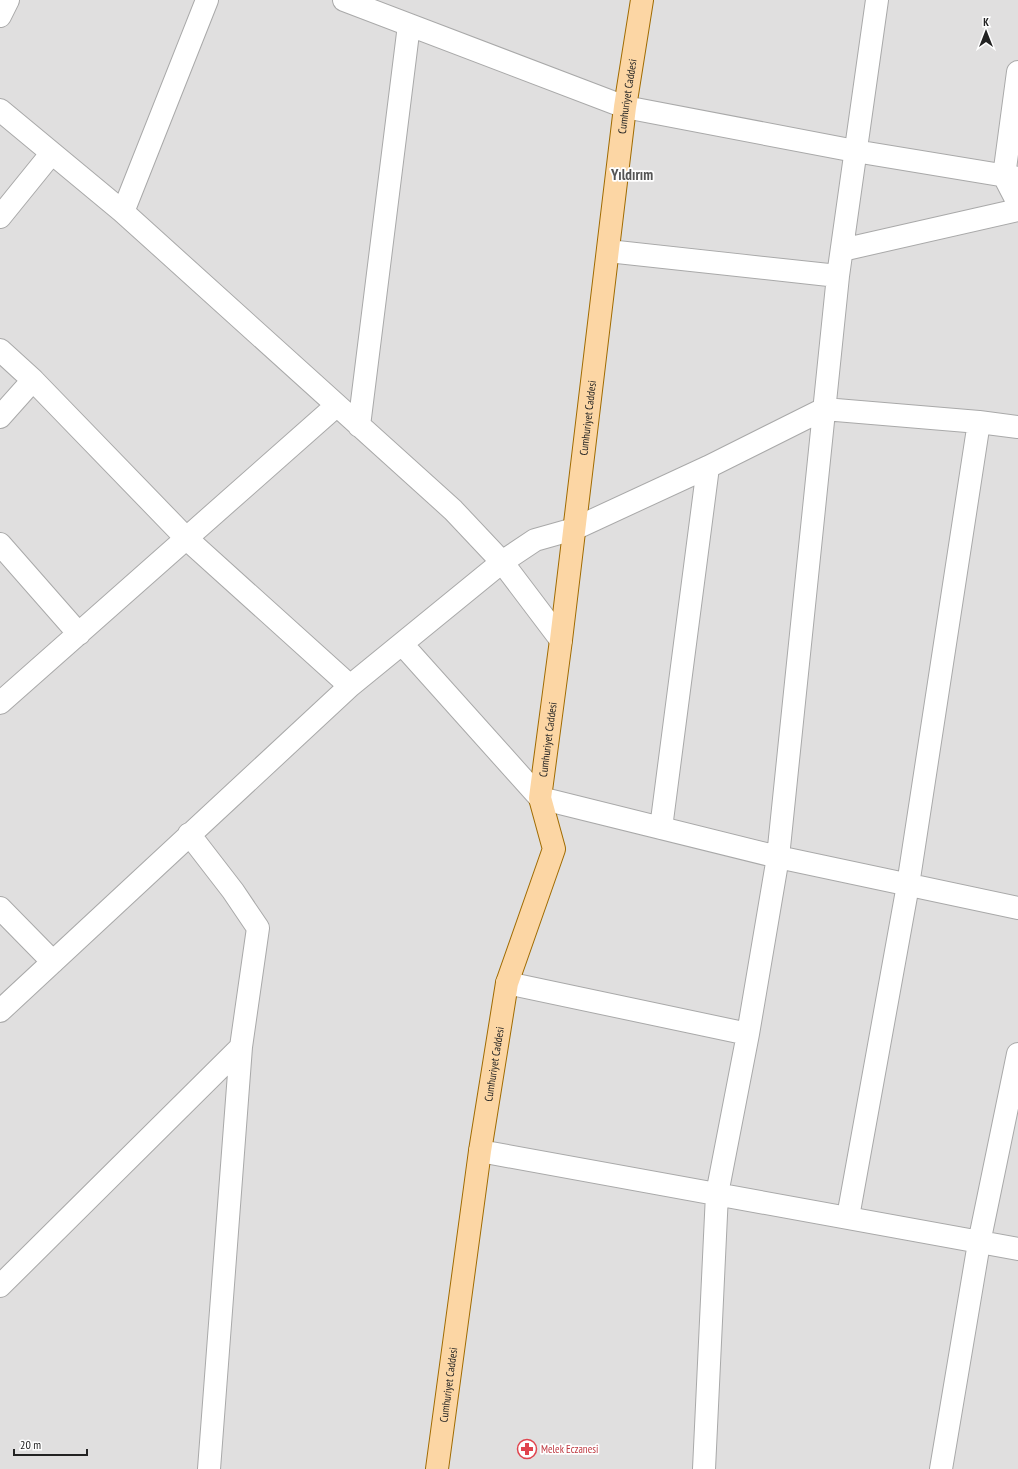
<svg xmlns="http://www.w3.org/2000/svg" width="1018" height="1469" font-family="'PT Sans Narrow',sans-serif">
<rect width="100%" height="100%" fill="#f2efe9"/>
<path fill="#e0dfdf" d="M 0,0 L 1018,0 L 1018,1469 L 0,1469 Z"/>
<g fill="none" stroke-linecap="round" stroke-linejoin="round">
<defs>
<path id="minor" d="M 344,0 L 625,107 L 855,151 L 1018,178
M 0,16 L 8,0
M 1018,72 L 1004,176 L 1018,203
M 0,110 L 123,212 L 453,510 L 502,562 L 561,640
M 123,212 L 207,0
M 0,217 L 51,154
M 842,250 L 1018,210
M 608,251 L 838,276
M 0,350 L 33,380 L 187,539 L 350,686
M 0,417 L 33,380
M 359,426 L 409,25
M 0,544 L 79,634
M 402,644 L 540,798 L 778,857 L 1018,908
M 0,703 L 336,406
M 661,828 L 708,467
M 189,834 L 233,891 L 258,928 L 241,1047 L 209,1469
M 0,908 L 53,962
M 507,983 L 748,1034
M 0,1011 L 350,686 L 502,562 L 535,540 L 574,529 L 708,467 L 824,409 L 979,422 L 1018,427
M 480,1151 L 1018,1249
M 848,1217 L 908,885 L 979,422
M 0,1286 L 241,1047
M 704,1469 L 717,1194 L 748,1034 L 778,857 L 838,276 L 877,0
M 941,1469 L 979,1243 L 1018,1054"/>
<g id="major">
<path id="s1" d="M 437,1469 L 480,1151 L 507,983 L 554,849 L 540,798 L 561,640 L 625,107 L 642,0"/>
</g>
</defs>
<use href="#minor" stroke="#a9a9a9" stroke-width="24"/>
<use href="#major" stroke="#a06b00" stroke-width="24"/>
<use href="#minor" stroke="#fff" stroke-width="22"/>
<use href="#major" stroke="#fcd6a4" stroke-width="22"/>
</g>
<defs>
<symbol id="pharmacy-ring" viewBox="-11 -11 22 22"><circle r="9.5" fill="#fff" stroke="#e0444e" stroke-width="1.5"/><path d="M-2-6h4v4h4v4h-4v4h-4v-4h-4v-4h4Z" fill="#e0444e"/></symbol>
</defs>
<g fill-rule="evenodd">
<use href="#pharmacy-ring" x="516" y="1438" width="22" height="22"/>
</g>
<g text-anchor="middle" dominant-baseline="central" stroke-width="3.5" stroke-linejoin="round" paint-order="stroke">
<g font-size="11" fill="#222" stroke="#fff">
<text stroke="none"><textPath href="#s1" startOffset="1393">Cumhuriyet Caddesi</textPath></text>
<text stroke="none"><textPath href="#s1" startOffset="1069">Cumhuriyet Caddesi</textPath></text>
<text stroke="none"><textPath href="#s1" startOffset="745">Cumhuriyet Caddesi</textPath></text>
<text stroke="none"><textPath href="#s1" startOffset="409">Cumhuriyet Caddesi</textPath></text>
<text stroke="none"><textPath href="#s1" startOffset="85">Cumhuriyet Caddesi</textPath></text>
</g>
<g font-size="11" fill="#be3a42" stroke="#fff" text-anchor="start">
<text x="541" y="1449">Melek Eczanesi</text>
</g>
<g font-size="15" font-weight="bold" fill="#555" stroke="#fff">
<text x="632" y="174">Yıldırım</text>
</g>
</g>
<g transform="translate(986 32)" stroke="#ffffff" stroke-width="3" paint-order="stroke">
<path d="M0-3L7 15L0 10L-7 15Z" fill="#222222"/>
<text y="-6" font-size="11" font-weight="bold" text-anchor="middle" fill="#222222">K</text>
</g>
<path d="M14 1449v6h73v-6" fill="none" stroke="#222222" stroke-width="2"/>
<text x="20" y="1449" font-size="12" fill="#222222" stroke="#ffffff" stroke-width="3" paint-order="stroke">20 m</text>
</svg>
